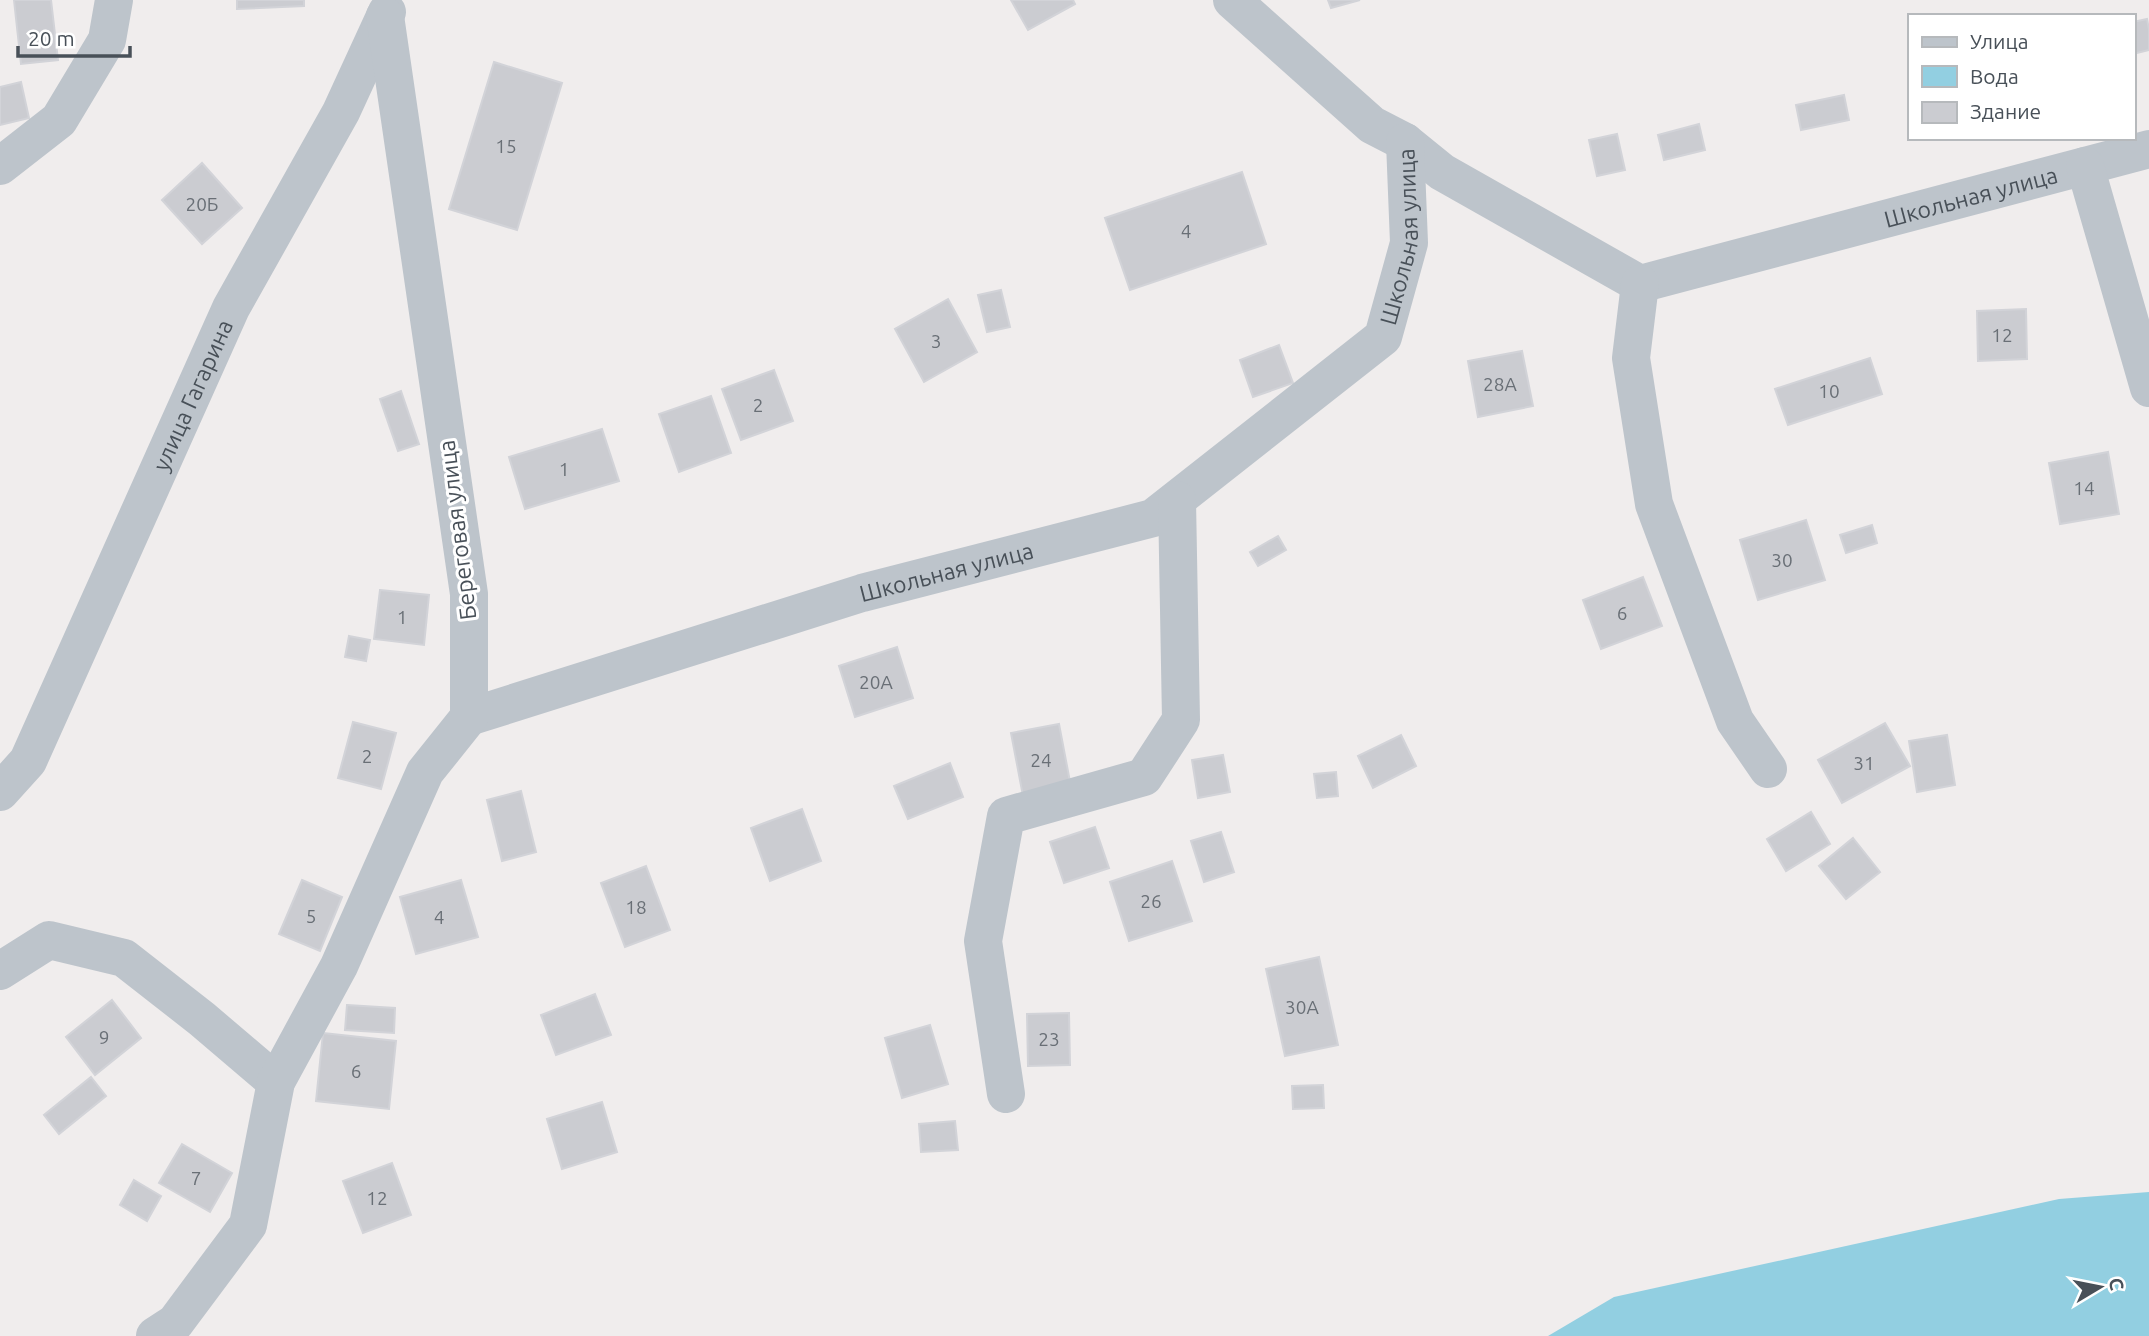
<svg xmlns="http://www.w3.org/2000/svg" width="2149" height="1336" font-family="Ubuntu,sans-serif">
<rect width="100%" height="100%" fill="#f0eded"/>
<path fill="#92cfe1" d="M 2149,1192 L 2149,1336 L 1548,1336 L 1614,1297 L 2059,1199 Z"/>
<path fill="#cbccd1" stroke="#d2d3d8" stroke-width="2" d="M 14,0 L 51,0 L 58,60 L 21,64 Z
M 237,0 L 304,0 L 304,6 L 237,9 Z
M 1011,0 L 1073,0 L 1075,4 L 1028,30 Z
M 1328,0 L 1360,0 L 1331,8 Z
M 2147,19 L 2149,29 L 2149,50 L 2133,54 L 2133,22 Z
M 494,62 L 562,83 L 517,230 L 449,209 Z
M 21,82 L 29,118 L 0,125 L 0,87 Z
M 1844,95 L 1849,120 L 1801,130 L 1796,105 Z
M 1699,124 L 1705,150 L 1664,160 L 1658,135 Z
M 1617,134 L 1625,170 L 1597,176 L 1589,140 Z
M 202,163 L 242,208 L 202,244 L 162,200 Z
M 1242,172 L 1266,244 L 1130,290 L 1105,218 Z
M 1001,290 L 1010,327 L 987,332 L 978,295 Z
M 948,299 L 977,352 L 924,382 L 895,329 Z
M 2026,309 L 2027,359 L 1978,361 L 1977,311 Z
M 1279,345 L 1293,383 L 1253,397 L 1240,360 Z
M 1522,351 L 1533,406 L 1478,417 L 1468,361 Z
M 1870,358 L 1882,394 L 1788,425 L 1775,389 Z
M 774,370 L 793,421 L 741,440 L 722,389 Z
M 401,391 L 419,444 L 398,451 L 380,399 Z
M 711,396 L 731,453 L 679,472 L 659,414 Z
M 602,429 L 619,481 L 525,509 L 509,457 Z
M 2108,452 L 2119,514 L 2060,524 L 2049,463 Z
M 1806,520 L 1825,580 L 1758,600 L 1740,540 Z
M 1872,525 L 1877,543 L 1846,553 L 1840,535 Z
M 1278,536 L 1286,550 L 1258,566 L 1250,552 Z
M 1643,577 L 1662,626 L 1601,649 L 1583,600 Z
M 380,590 L 429,595 L 424,645 L 374,639 Z
M 349,636 L 370,640 L 366,661 L 345,657 Z
M 897,647 L 913,698 L 855,717 L 839,666 Z
M 353,722 L 396,733 L 381,789 L 338,778 Z
M 1885,723 L 1910,766 L 1842,803 L 1818,760 Z
M 1059,724 L 1071,787 L 1023,796 L 1011,733 Z
M 1401,735 L 1416,766 L 1373,788 L 1358,756 Z
M 1947,735 L 1955,785 L 1917,792 L 1909,741 Z
M 1223,755 L 1230,792 L 1198,798 L 1192,760 Z
M 950,763 L 963,797 L 908,819 L 894,786 Z
M 1336,772 L 1338,796 L 1317,798 L 1314,774 Z
M 521,791 L 536,852 L 502,861 L 487,800 Z
M 802,809 L 821,861 L 770,881 L 751,828 Z
M 1811,812 L 1830,844 L 1786,871 L 1767,839 Z
M 1095,827 L 1109,868 L 1064,883 L 1050,842 Z
M 1221,832 L 1234,872 L 1204,882 L 1191,841 Z
M 1853,838 L 1880,872 L 1846,899 L 1819,866 Z
M 1172,861 L 1192,921 L 1129,941 L 1110,882 Z
M 646,866 L 670,930 L 625,947 L 601,883 Z
M 302,880 L 342,897 L 320,951 L 279,934 Z
M 461,880 L 478,937 L 416,954 L 400,897 Z
M 1319,957 L 1338,1045 L 1285,1056 L 1266,969 Z
M 595,994 L 611,1035 L 556,1055 L 541,1015 Z
M 112,1000 L 141,1038 L 95,1075 L 66,1037 Z
M 347,1005 L 395,1008 L 394,1033 L 345,1030 Z
M 1069,1013 L 1070,1065 L 1028,1066 L 1027,1014 Z
M 930,1025 L 948,1084 L 902,1098 L 885,1038 Z
M 323,1033 L 396,1041 L 389,1109 L 316,1101 Z
M 91,1077 L 106,1096 L 59,1134 L 44,1115 Z
M 1323,1085 L 1324,1108 L 1293,1109 L 1292,1086 Z
M 602,1102 L 617,1152 L 562,1169 L 547,1119 Z
M 955,1121 L 958,1150 L 921,1152 L 919,1124 Z
M 182,1144 L 232,1173 L 210,1212 L 159,1183 Z
M 392,1163 L 411,1215 L 363,1233 L 343,1181 Z
M 134,1180 L 161,1196 L 147,1221 L 120,1205 Z"/>
<g fill="none" stroke-linecap="round" stroke-linejoin="round">
<g stroke="#bdc4cb" stroke-width="38">
<path id="s1" d="M 1232,0 L 1372,125 L 1405,142 L 1442,172 L 1640,284 L 2149,149"/>
<path d="M 0,166 L 59,120 L 107,40 L 114,0"/>
<path d="M 2085,166 L 2149,388"/>
<path d="M 1640,284 L 1631,358 L 1654,504 L 1735,721 L 1768,769"/>
<path id="s2" d="M 469,717 L 862,593 L 1153,518 L 1383,337 L 1409,243 L 1405,142"/>
<path id="s3" d="M 0,792 L 28,761 L 231,308 L 341,112 L 387,12"/>
<path d="M 0,971 L 49,940 L 124,958 L 202,1019 L 276,1082"/>
<path d="M 1006,1094 L 983,941 L 1006,816 L 1144,777 L 1181,720 L 1177,500"/>
<path d="M 155,1336 L 175,1323 L 248,1225 L 276,1082 L 339,966 L 425,772 L 469,717 L 469,594 L 385,16"/>
</g>
</g>
<g text-anchor="middle" dominant-baseline="central" stroke-width="6" stroke-linejoin="round" paint-order="stroke">
<g font-size="19" fill="#696f76">
<text x="506" y="146">15</text>
<text x="202" y="204">20Б</text>
<text x="1186" y="231">4</text>
<text x="2002" y="335">12</text>
<text x="936" y="341">3</text>
<text x="1500" y="384">28А</text>
<text x="1829" y="391">10</text>
<text x="758" y="405">2</text>
<text x="564" y="469">1</text>
<text x="2084" y="488">14</text>
<text x="1782" y="560">30</text>
<text x="1622" y="613">6</text>
<text x="402" y="617">1</text>
<text x="876" y="682">20А</text>
<text x="367" y="756">2</text>
<text x="1041" y="760">24</text>
<text x="1864" y="763">31</text>
<text x="1151" y="901">26</text>
<text x="636" y="907">18</text>
<text x="311" y="916">5</text>
<text x="439" y="917">4</text>
<text x="1302" y="1007">30А</text>
<text x="104" y="1037">9</text>
<text x="1049" y="1039">23</text>
<text x="356" y="1071">6</text>
<text x="196" y="1178">7</text>
<text x="377" y="1198">12</text>
</g>
<g font-size="23" fill="#485058" stroke="#fff">
<text stroke="none"><textPath href="#s1" startOffset="842">Школьная улица</textPath></text>
<text stroke="none"><textPath href="#s2" startOffset="1108">Школьная улица</textPath></text>
<text stroke="none"><textPath href="#s3" startOffset="443">улица Гагарина</textPath></text>
<text transform="translate(457 530) rotate(-97)">Береговая улица</text>
<text stroke="none"><textPath href="#s2" startOffset="499">Школьная улица</textPath></text>
</g>
</g>
<rect x="1908" y="14" width="228" height="126" fill="#ffffff" stroke="#b6b9bc" stroke-width="2"/>
<rect x="1922" y="37" width="35" height="10" fill="#bdc4cb" stroke="#b6b9bc" stroke-width="2"/>
<text x="1970" y="49" font-size="21" fill="#485058">Улица</text>
<rect x="1922" y="66" width="35" height="21" fill="#92cfe1" stroke="#b6b9bc" stroke-width="2"/>
<text x="1970" y="84" font-size="21" fill="#485058">Вода</text>
<rect x="1922" y="102" width="35" height="21" fill="#cbccd1" stroke="#b6b9bc" stroke-width="2"/>
<text x="1970" y="119" font-size="21" fill="#485058">Здание</text>
<g transform="translate(2100 1287) rotate(80)" stroke="#ffffff" stroke-width="5" paint-order="stroke">
<path d="M0-5L12 26L0 18L-12 26Z" fill="#485058"/>
<text y="-10" font-size="19" font-weight="bold" text-anchor="middle" fill="#485058">С</text>
</g>
<path d="M18 46v10h112v-10" fill="none" stroke="#485058" stroke-width="3.5"/>
<text x="28" y="46" font-size="21" fill="#485058" stroke="#ffffff" stroke-width="5" paint-order="stroke">20 m</text>
</svg>
